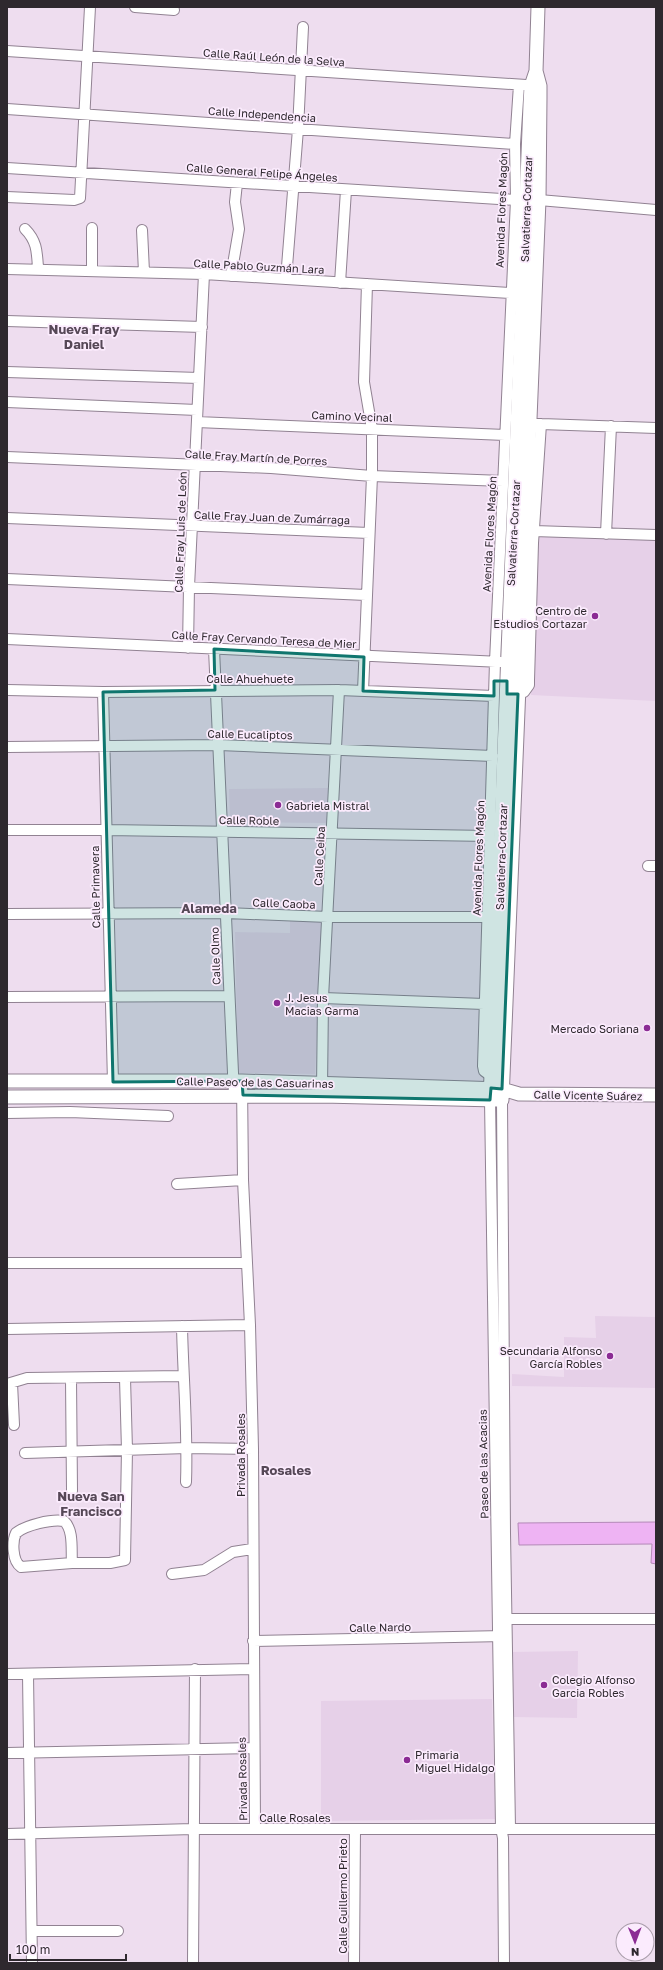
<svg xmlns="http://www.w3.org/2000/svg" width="663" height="1970" font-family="'Golos Text',sans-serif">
<rect width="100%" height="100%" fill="#eeddef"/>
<path fill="#e6d0e8" d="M 538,536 L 656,537 L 656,701 L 531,695 Z
M 328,788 L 326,823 L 230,822 L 229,789 Z
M 290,921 L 322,921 L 315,1074 L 238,1073 L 235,932 L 290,933 Z
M 595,1316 L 656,1317 L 656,1388 L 512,1386 L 512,1374 L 564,1377 L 564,1337 L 596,1338 Z
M 578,1651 L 577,1718 L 513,1717 L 511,1652 Z
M 492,1699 L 495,1819 L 321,1821 L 321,1701 Z"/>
<path fill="#eeb3f3" stroke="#b489b8" d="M 656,1522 L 656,1564 L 651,1563 L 652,1544 L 519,1545 L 518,1523 Z"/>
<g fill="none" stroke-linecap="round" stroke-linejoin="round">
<defs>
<path id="minor" d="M 135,7 L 174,10
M 7,51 L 526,85
M 7,109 L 515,144
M 7,168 L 516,200
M 7,197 L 74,200 L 80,198 L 90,7
M 539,200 L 656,210
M 25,229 C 37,241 37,252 38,268
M 142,230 L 144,272
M 7,269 L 204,274 L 510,293
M 92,271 L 92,228
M 231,276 L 239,229 L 235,202 L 237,183
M 286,279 L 298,129 L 303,27
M 340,283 L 346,190
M 7,321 L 202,327
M 7,372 L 199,378
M 7,402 L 197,410
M 197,422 L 505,435
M 541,424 L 656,428
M 7,457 L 271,468 L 372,476 L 503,481
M 7,518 L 369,533
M 534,531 L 656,535
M 606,534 L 611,426
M 7,579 L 366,595
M 7,639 L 501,662
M 188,648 L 189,587 L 204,274
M 214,649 L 234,1095
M 7,690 L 103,692 L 339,690 L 494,696
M 363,691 L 372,476 L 372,429 L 364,382 L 367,284
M 103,692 L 113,1082
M 513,694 L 524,692 L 529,685 L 529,680 L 533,543 L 541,424 L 529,424
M 7,747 L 219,745 L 493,756
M 7,830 L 106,830 L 490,836
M 648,866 L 656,866
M 7,914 L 226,913 L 328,917 L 488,917
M 7,997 L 229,996
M 323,998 L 484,1004
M 491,1076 L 484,1071 L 483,1066 L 495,662 L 516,200 L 515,144 L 519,85
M 242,1081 L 243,1180 L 250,1325 L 253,1449 L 255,1829
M 322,1090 L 323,998 L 339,690
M 490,1100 L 501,1828 L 503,1838 L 504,1963
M 502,1100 L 505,1533 L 510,1828
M 7,1113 L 70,1112 L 168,1116
M 177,1184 L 243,1180
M 7,1263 L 247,1263
M 182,1326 C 183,1378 188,1430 186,1482
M 7,1329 L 250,1325
M 71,1379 L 72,1491
M 12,1383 L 14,1425
M 7,1384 L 27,1378 L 183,1376
M 25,1453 L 187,1448 L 253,1449
M 72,1563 C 71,1550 74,1530 64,1521 C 51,1519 26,1525 16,1533 C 12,1541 12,1561 21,1567 L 72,1563 L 110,1563 L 125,1560 L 127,1450 L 125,1378
M 172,1574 L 204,1570 L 233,1552 L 252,1549
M 500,1619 L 656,1619
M 253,1641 L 504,1636
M 7,1674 L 253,1669
M 28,1674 L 32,1963
M 7,1753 L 253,1748
M 7,1834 L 193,1829 L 656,1829
M 32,1931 L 118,1931
M 193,1963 L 195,1669
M 354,1963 L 355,1829"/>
<path id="major" d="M 7,1081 L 242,1081 L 502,1089 L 519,1094 L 656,1095
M 7,1097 L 322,1096 L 497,1100
M 490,1100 L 530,105 L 531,86 L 536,71
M 502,1100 L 539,200 L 540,97 L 540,86 L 536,71 L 538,7"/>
</defs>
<use href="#minor" stroke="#918292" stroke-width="12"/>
<use href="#major" stroke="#918292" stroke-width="15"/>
<use href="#minor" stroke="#fff" stroke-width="10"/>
<use href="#major" stroke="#fff" stroke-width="13"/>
</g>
<path fill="#0f766e" fill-opacity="0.2" stroke="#0f766e" stroke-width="3" stroke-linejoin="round" d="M 214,649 L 364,657 L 363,691 L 494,696 L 494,681 L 507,681 L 507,694 L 518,694 L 502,1089 L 491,1088 L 490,1100 L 243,1095 L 242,1081 L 113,1082 L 103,692 L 215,690 Z"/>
<g fill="#8b2b94" stroke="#fbebfd" stroke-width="1.5">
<circle cx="595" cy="616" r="4"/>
<circle cx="278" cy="805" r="4"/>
<circle cx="277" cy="1003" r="4"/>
<circle cx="647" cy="1028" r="4"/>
<circle cx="610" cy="1356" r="4"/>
<circle cx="544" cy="1685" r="4"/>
<circle cx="407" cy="1760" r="4"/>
</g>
<g text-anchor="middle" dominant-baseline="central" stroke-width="3.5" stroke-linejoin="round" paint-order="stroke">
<g font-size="11" fill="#2e282e" stroke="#fbebfd">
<text transform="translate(274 57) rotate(4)">Calle Raúl León de la Selva</text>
<text transform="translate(262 114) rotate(4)">Calle Independencia</text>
<text transform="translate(262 172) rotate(4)">Calle General Felipe Ángeles</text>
<text transform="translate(526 209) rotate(-88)">Salvatierra-Cortazar</text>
<text transform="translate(501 210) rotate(-88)">Avenida Flores Magón</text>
<text transform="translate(259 266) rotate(3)">Calle Pablo Guzmán Lara</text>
<text transform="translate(352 416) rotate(2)">Camino Vecinal</text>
<text transform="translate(256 457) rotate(3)">Calle Fray Martín de Porres</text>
<text transform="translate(272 517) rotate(2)">Calle Fray Juan de Zumárraga</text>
<text transform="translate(180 532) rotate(-88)">Calle Fray Luis de León</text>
<text transform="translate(513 533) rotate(-87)">Salvatierra-Cortazar</text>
<text transform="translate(489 534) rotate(-87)">Avenida Flores Magón</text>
<text transform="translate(264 639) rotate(3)">Calle Fray Cervando Teresa de Mier</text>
<text x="250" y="678">Calle Ahuehuete</text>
<text transform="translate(250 734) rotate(1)">Calle Eucaliptos</text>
<text transform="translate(249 820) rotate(1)">Calle Roble</text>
<text transform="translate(319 856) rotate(-87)">Calle Ceiba</text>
<text transform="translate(501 857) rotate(-88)">Salvatierra-Cortazar</text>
<text transform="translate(478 858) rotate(-88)">Avenida Flores Magón</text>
<text transform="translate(95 887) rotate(-91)">Calle Primavera</text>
<text transform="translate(284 903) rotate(2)">Calle Caoba</text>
<text transform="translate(215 956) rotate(-92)">Calle Olmo</text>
<text transform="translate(255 1082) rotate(1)">Calle Paseo de las Casuarinas</text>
<text transform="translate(588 1095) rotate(1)">Calle Vicente Suárez</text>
<text transform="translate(240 1455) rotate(-90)">Privada Rosales</text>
<text transform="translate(483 1464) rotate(-91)">Paseo de las Acacias</text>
<text transform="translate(380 1627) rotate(-1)">Calle Nardo</text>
<text transform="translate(242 1779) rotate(-91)">Privada Rosales</text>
<text x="295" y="1817">Calle Rosales</text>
<text transform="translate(342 1896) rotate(-90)">Calle Guillermo Prieto</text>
</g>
<g font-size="11" fill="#2e282e" stroke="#fbebfd" text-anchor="start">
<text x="587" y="610" text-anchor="end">Centro de<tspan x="587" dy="13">Estudios Cortazar</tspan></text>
<text x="286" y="805">Gabriela Mistral</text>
<text x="285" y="997">J. Jesus<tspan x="285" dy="13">Macias Garma</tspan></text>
<text x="639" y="1028" text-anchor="end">Mercado Soriana</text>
<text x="602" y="1350" text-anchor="end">Secundaria Alfonso<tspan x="602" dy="13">García Robles</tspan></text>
<text x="552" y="1679">Colegio Alfonso<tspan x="552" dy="13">Garcia Robles</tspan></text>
<text x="415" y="1754">Primaria<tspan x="415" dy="13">Miguel Hidalgo</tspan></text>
</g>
<g font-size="13" font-weight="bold" fill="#564857" stroke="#fbebfd">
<text x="84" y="329">Nueva Fray<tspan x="84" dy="15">Daniel</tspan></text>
<text x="209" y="908">Alameda</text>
<text x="286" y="1470">Rosales</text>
<text x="91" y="1496">Nueva San<tspan x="91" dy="15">Francisco</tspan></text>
</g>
</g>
<rect width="663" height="1970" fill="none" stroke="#2e282e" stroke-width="16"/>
<g transform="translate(635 1942) rotate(179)"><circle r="19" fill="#fbebfd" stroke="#a99daa"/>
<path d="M0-3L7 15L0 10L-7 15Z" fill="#8b2b94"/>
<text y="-6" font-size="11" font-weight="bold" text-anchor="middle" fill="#2e282e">N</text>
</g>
<path d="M10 1954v6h116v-6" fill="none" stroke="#2e282e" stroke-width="2"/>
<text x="16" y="1954" font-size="12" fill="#2e282e" stroke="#fbebfd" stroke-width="3" paint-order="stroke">100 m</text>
</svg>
